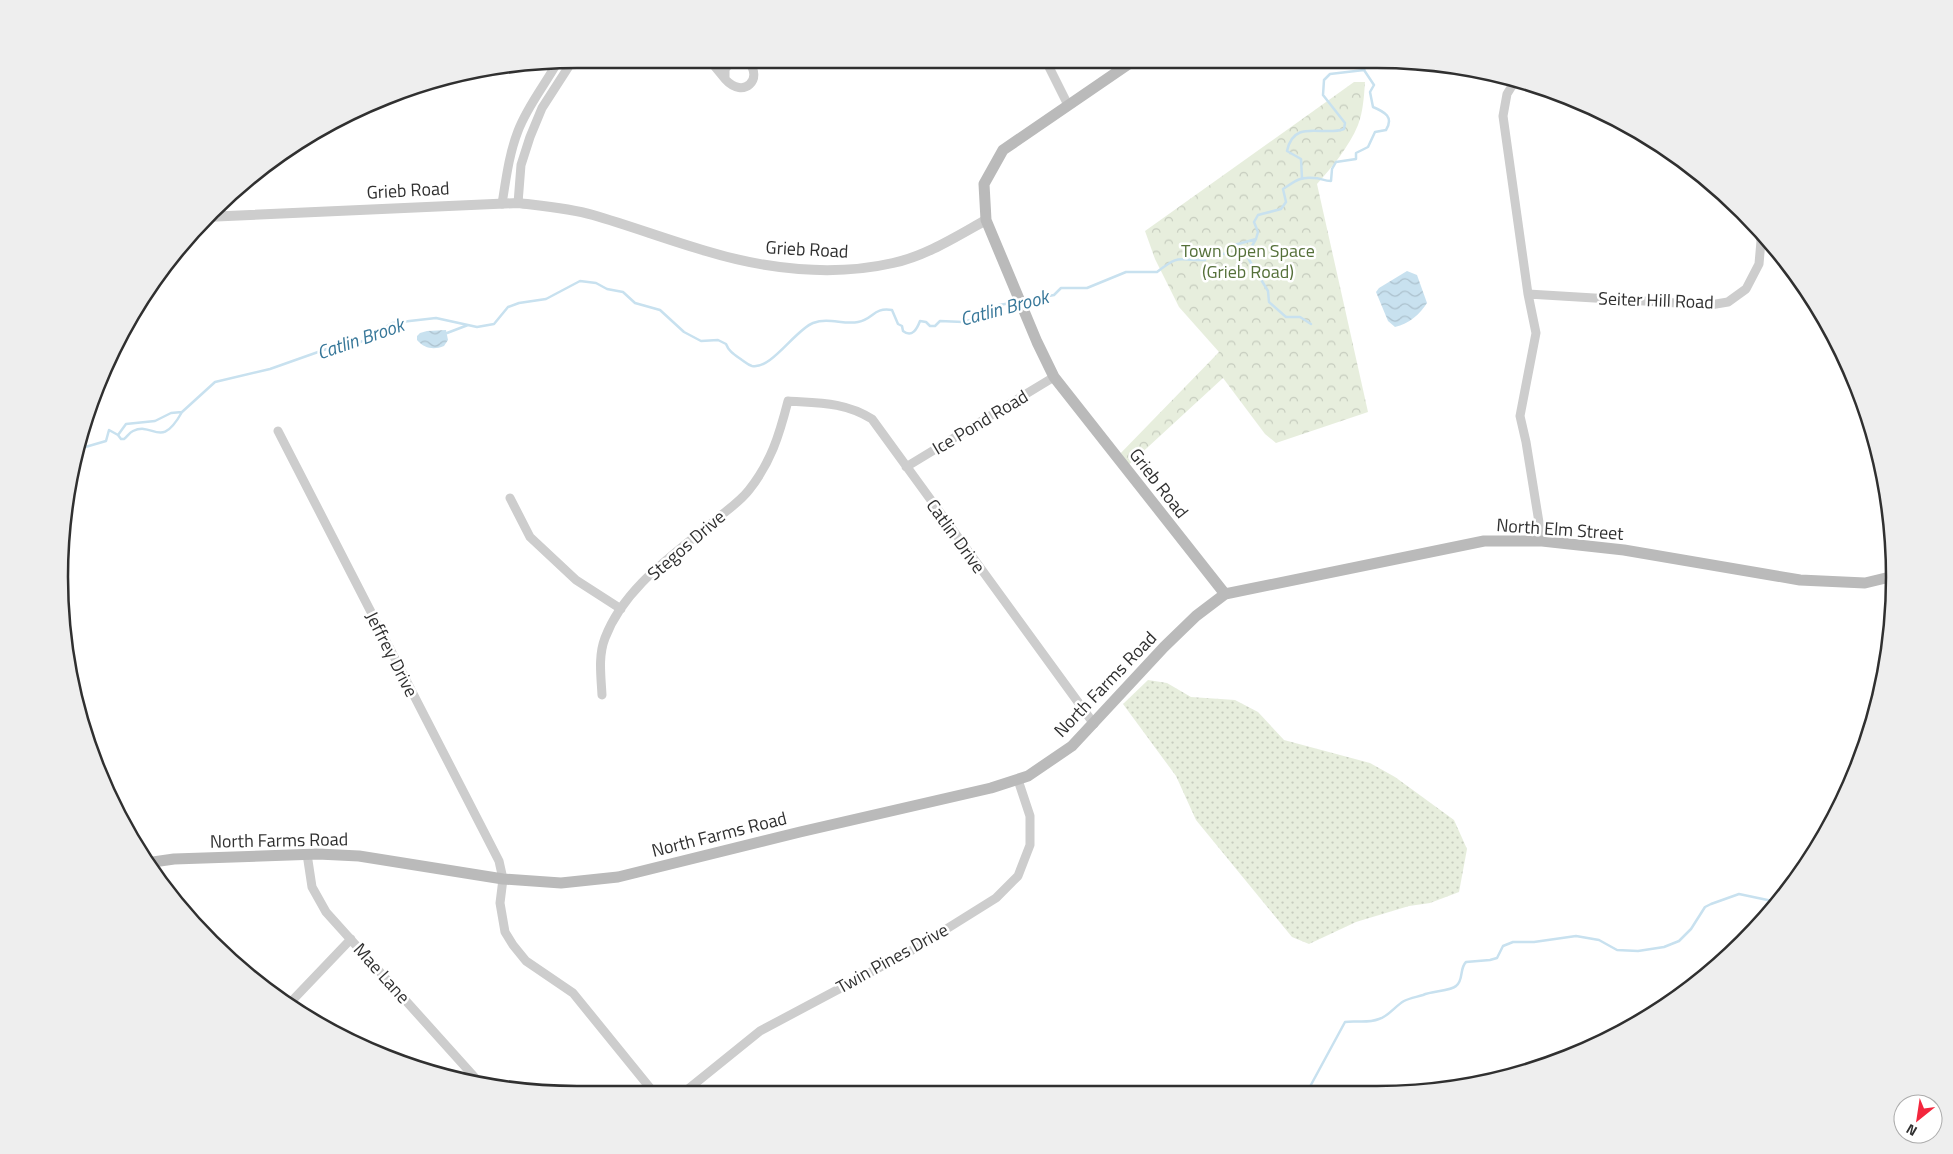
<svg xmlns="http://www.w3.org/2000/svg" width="1953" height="1154" font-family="'Titillium Web',sans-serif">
<defs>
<pattern id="grass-dots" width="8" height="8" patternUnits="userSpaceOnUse" patternTransform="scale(1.25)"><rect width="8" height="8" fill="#e7eedd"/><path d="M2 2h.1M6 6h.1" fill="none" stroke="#c6ccbe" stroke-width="1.8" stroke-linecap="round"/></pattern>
<pattern id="park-crowns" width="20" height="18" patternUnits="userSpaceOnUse" patternTransform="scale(1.25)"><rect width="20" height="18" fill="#e7eedd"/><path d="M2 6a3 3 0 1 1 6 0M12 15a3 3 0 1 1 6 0" fill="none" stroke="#c6ccbe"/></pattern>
<pattern id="water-waves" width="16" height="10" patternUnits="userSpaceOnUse" patternTransform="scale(1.25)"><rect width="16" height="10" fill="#c8e1ef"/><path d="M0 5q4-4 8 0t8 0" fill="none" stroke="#acc1cd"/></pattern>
</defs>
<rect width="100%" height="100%" fill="#fff"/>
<path fill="url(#grass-dots)" d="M 1148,680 L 1167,683 L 1191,697 L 1235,700 L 1258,712 L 1284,740 L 1370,763 L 1395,777 L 1454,820 L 1467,849 L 1459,892 L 1430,903 L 1409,906 L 1356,922 L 1309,944 L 1292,937 L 1196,820 L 1176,776 L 1123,704 Z"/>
<path fill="url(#park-crowns)" d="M 1354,82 L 1365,82 C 1364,97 1363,112 1358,125 C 1349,147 1332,167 1317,184 L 1368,412 L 1276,443 L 1265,434 L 1223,378 L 1123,470 L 1115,459 L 1219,352 L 1179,307 L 1155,259 L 1145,231 Z"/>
<path fill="url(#water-waves)" d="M 1407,271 L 1417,275 L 1427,303 C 1420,314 1409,324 1395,327 L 1388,321 L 1376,292 L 1379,288 Z
M 446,330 L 448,340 L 444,346 C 434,350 425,349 417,340 L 417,336 L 420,333 L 427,331 Z"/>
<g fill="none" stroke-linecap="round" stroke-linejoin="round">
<path stroke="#c8e1ef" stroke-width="2.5" d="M 1302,178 L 1301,159 L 1287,151 C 1294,118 1323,137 1344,129 L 1345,123 L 1323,95 L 1324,80 L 1330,74 L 1364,70
M 1256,239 L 1249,251 L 1248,258 L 1268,291 L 1269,302 L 1286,317 L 1300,317 L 1311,324
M 1023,301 L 1054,295 L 1061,288 L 1087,288 L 1126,272 L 1157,272 C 1181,253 1177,261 1205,260 L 1207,255 L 1217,253 L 1225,254 L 1231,246 L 1256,239 L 1258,232 L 1254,222 L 1258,215 L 1281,209 L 1286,202 L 1283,189 C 1294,182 1300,176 1314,178 C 1320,178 1324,181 1331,181 L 1332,169 L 1336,162 L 1356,159 L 1356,153 L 1368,147 L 1375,132 L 1386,130 C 1394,117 1385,112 1373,107 L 1370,92 L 1374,85 L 1364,70 L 1368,60
M 447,333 L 468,325
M 118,435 L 121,439 L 124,439 C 127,437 129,433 133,431 C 154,421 160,451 182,412
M 75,450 L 106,441 L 109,430 L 118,435 L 126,424 L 155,421 L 171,413 L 182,412 L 215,382 L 270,369 L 335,346 L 359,343 L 392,323 L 436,318 L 477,327 L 494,324 L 508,307 L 519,303 L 546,299 L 580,281 L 596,283 L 607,289 L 623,292 L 635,303 L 660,310 L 684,332 L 701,341 L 718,340 L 726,344 C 729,352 735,355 742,360 C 745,362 748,365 752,366 C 771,370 795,330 813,323 C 829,317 843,325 858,322 C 874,319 873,307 892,310 L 898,324 L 902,326 L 903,331 C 912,338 917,329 920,321 L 926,322 L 930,326 L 935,326 L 940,321 L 963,322 L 974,319 L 999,305 L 1017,302
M 1306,1094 L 1345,1022 C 1356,1020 1366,1024 1379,1019 C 1389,1016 1395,1006 1404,1001 C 1410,998 1417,997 1423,995 C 1432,991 1451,991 1456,986 C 1464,980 1459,969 1466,962 L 1490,960 L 1497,958 L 1503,946 L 1513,942 L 1534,942 L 1576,936 L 1599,940 L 1617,950 L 1638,951 L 1664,947 L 1679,941 L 1691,929 L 1705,907 L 1711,904 L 1739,894 L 1777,902"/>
<path stroke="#cdcdcd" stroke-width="9" d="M 1046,61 L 1068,105
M 711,62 L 725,79
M 731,62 L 725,69 L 725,79 C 744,100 764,78 748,62
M 1515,81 L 1507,94 L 1503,116 L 1528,294 L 1710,305 L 1728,302 L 1746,289 L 1759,264 L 1761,241 L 1758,229
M 518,203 L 521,165 L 530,137 L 542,108 L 571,63
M 502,204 C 506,179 509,154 518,131 C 527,107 544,86 557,63
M 1528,294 L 1536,333 L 1520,416 L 1526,442 L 1542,541
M 278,431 L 499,861 L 503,879 L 500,903 L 505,932 L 513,945 L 526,961 L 573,993 L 655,1094
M 906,467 L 1054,377
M 510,498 L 530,537 L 576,580 L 621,609
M 1890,577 L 1893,586
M 602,695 C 601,676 598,656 605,638 C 624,588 672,556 712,523 C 724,512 739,503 749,490 C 771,462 779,436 788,401 C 819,403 845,402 872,419 L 1094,724
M 307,854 L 312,887 L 326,912 L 478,1081
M 287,1006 L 351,939
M 682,1094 L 760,1031 L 916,948 L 996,898 L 1018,876 L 1030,845 L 1030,816 L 1018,780"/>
<path stroke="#cdcdcd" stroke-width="10" d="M 205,217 L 518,203 C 543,206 569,208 593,215 C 631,226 668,240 706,251 C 765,269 832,277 893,263 C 926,256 957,236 986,220"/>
<path stroke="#bababa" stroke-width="11" d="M 1133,61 L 1003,150 L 984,184 L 986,220 L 1037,342 L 1054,377 L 1225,594
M 146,863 L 174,859 L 318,854 L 359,856 L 503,879 L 561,883 L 618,877 L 800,832 L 991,788 L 1028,776 L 1072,746 L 1164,647 L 1196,616 L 1225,594 L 1484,541 L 1542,541 L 1624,550 L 1800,580 L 1865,583 L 1894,576"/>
</g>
<g text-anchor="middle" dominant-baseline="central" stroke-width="5" stroke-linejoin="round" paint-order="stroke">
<g font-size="18" fill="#303030" stroke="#fff">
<text transform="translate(408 190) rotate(-3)">Grieb Road</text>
<text transform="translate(807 249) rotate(3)">Grieb Road</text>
<text transform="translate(1656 300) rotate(2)">Seiter Hill Road</text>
<text transform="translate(980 422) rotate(-31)">Ice Pond Road</text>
<text transform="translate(1159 483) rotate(52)">Grieb Road</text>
<text transform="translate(1560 529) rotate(4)">North Elm Street</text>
<text transform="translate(956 536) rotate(54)">Catlin Drive</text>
<text transform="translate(686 545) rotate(-41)">Stegos Drive</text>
<text transform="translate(392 654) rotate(63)">Jeffrey Drive</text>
<text transform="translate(1105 684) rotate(-46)">North Farms Road</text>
<text transform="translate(719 834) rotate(-14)">North Farms Road</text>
<text transform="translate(279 840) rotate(-1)">North Farms Road</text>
<text transform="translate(892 958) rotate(-29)">Twin Pines Drive</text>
<text transform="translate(382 973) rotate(48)">Mae Lane</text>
</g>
<g font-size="18" fill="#557039" stroke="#fff">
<text x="1248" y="250">Town Open Space<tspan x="1248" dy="21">(Grieb Road)</tspan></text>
</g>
<g font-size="19" font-style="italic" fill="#377799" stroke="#fff">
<text transform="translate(1004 307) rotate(-15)">Catlin Brook</text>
<text transform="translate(360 338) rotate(-19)">Catlin Brook</text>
</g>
</g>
<path d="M0 0H1953V1154H0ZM577 68H1377A509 509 0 0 1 1886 577V577A509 509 0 0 1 1377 1086H577A509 509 0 0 1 68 577V577A509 509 0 0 1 577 68Z" fill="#eee" fill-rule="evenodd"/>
<path fill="none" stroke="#303030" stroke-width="2.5" d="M577 68H1377A509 509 0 0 1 1886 577V577A509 509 0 0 1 1377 1086H577A509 509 0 0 1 68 577V577A509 509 0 0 1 577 68Z"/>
<g transform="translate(1918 1119) rotate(210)"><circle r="24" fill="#ffffff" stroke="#acacac"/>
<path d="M0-4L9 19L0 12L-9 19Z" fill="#f3263d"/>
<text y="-8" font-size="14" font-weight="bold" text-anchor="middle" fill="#303030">N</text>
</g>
</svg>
